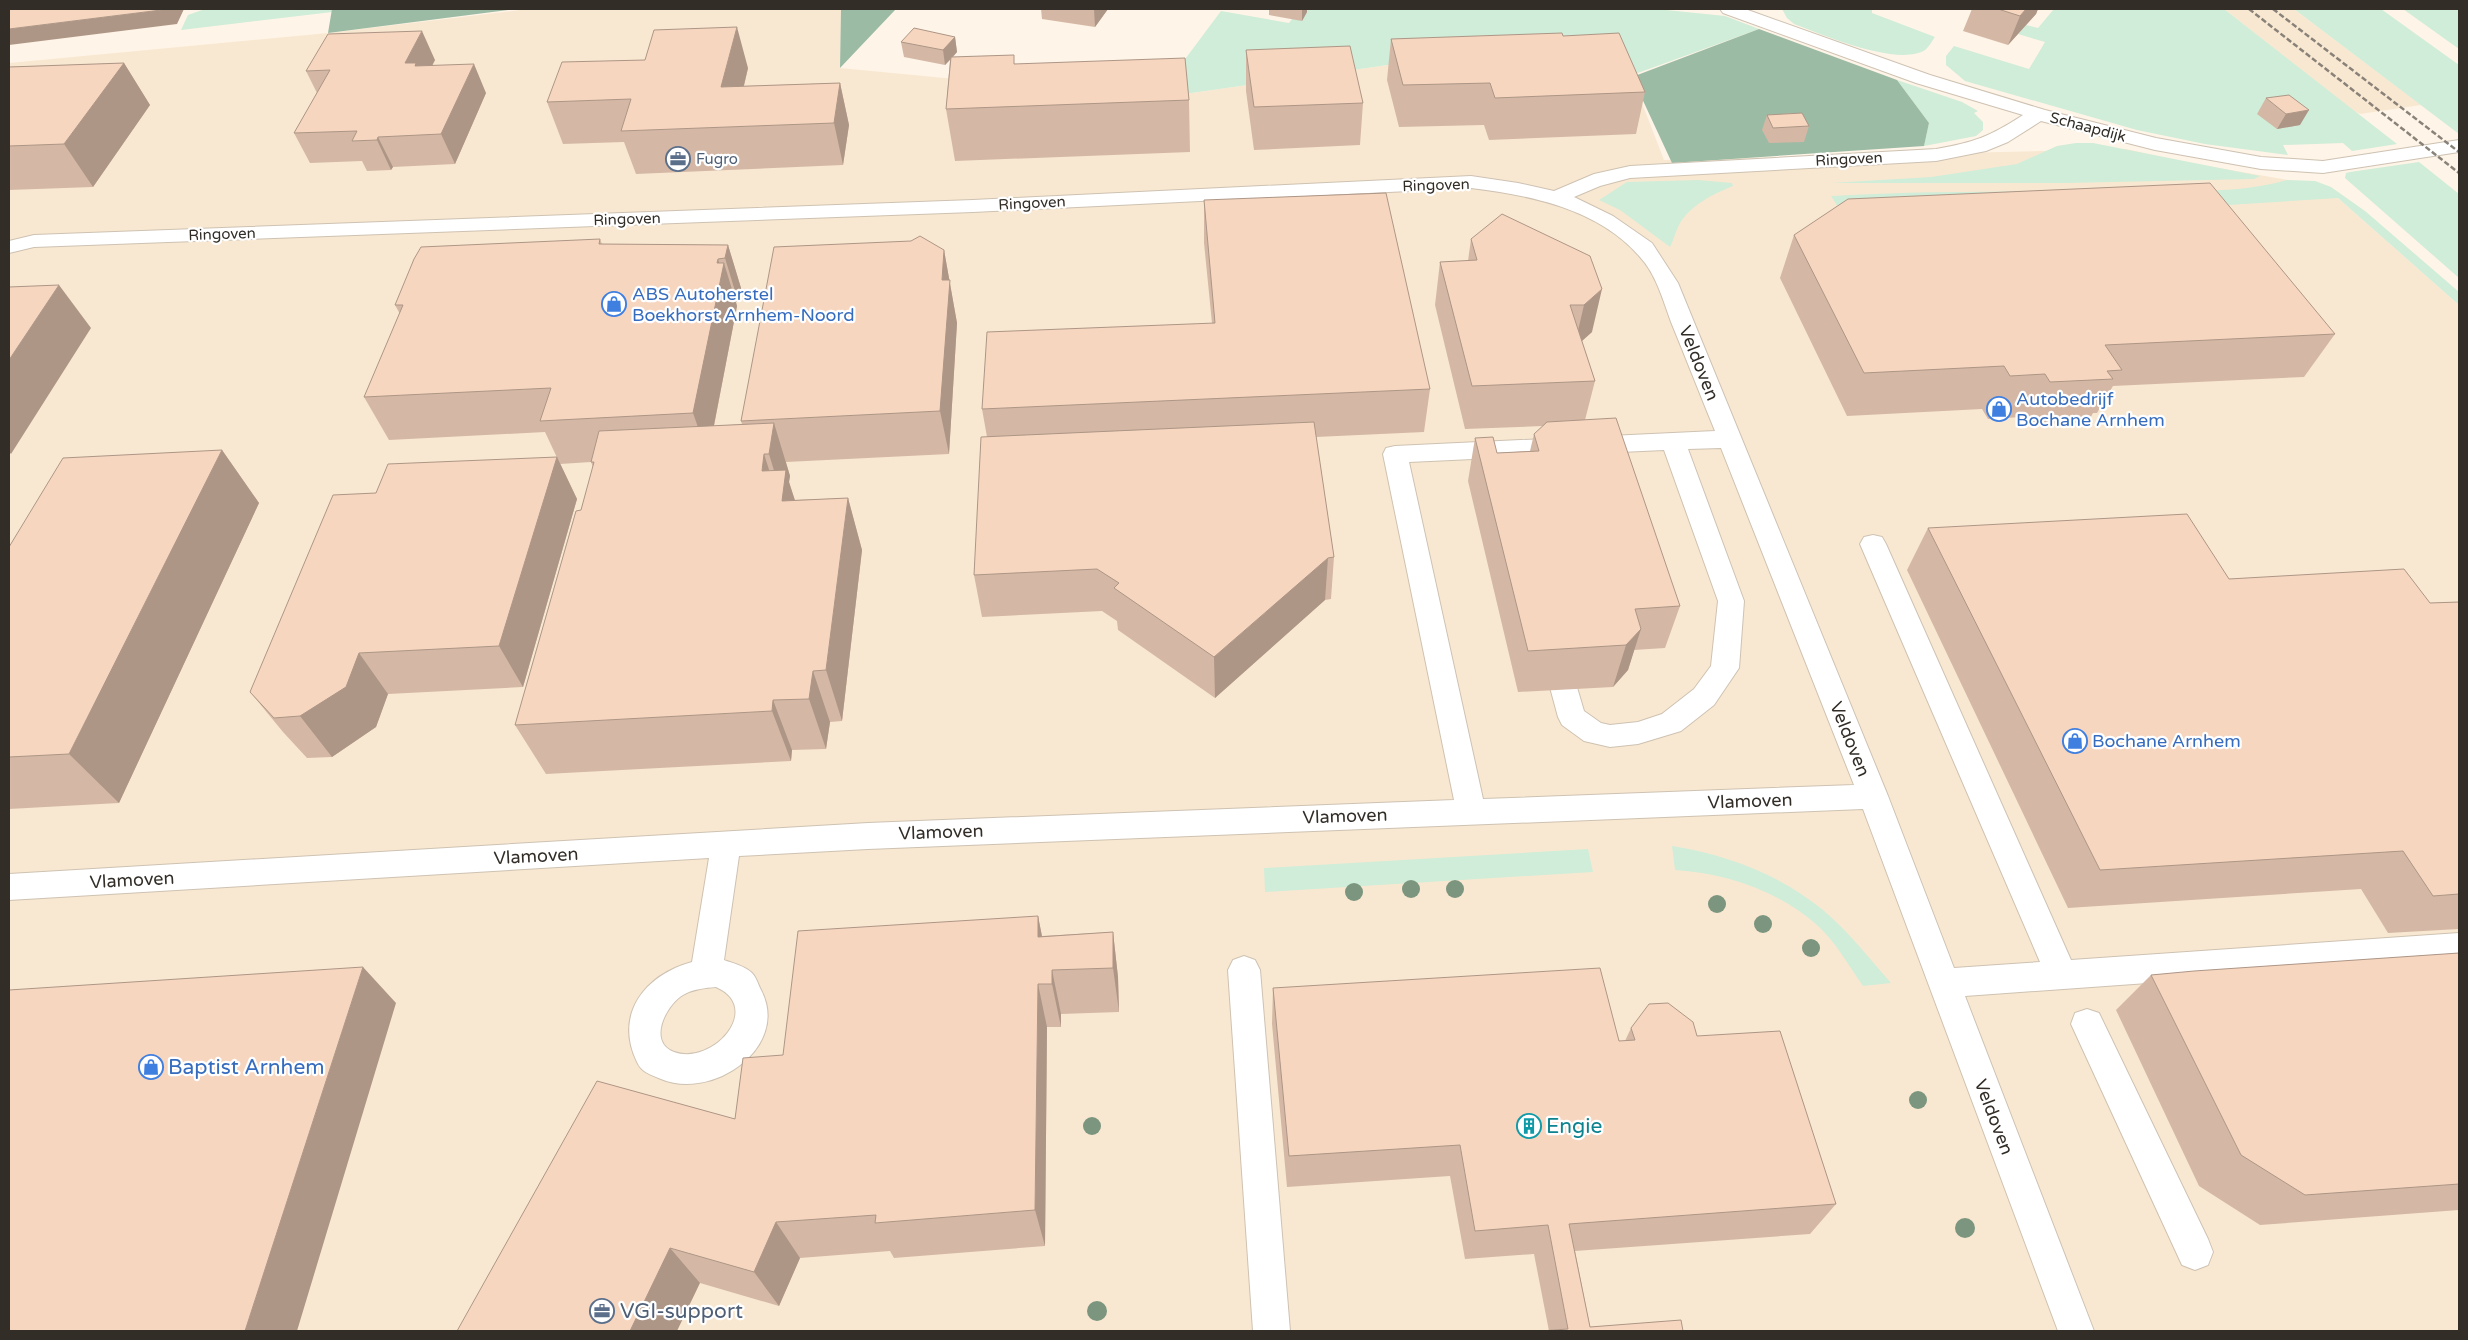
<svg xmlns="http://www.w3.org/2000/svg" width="2468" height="1340" font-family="'Varela Round',sans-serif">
<rect width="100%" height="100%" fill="#fef4e7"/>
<path fill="#f9e8d1" d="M 528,9 L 841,9 L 840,68 L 1156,98 L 1458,55 L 1632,77 L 1664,160 L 2126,149 L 2184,162 L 2288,180 L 2338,198 L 2459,305 L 2459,1331 L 9,1331 L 9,63 L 328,33 Z
M 2224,9 L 2294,9 L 2421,105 L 2360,114 L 2352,110 Z"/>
<path fill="#cfedd8" d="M 205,9 L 332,9 L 332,12 L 181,30 L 188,15 Z
M 1300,9 L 1656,9 L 1725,16 L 1759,29 L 1635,74 L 1458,55 L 1156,98 L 1221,11 L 1289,23 Z
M 1782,9 L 1872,9 L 1872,13 L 1935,37 C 1932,41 1929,47 1925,50 C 1898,67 1823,35 1794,24 L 1787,18 Z
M 2054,9 L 2224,9 L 2397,144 L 2352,151 L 2343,143 L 2283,145 L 2288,155 L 2205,144 L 2137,130 L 1965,81 L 1946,65 L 1946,56 L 1954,46 L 2029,69 L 2045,42 L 2018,34 L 2026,25 L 2038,28 Z
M 2294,9 L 2381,9 L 2459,65 L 2459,134 Z
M 2403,9 L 2459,9 L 2459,49 Z
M 1897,80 L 1962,102 L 1978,111 L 1974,113 L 1983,122 L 1983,130 L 1976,136 L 1924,146 L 1929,123 Z
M 2076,143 L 2093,143 L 2260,176 L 2254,179 L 2065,183 L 1831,183 L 1931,177 L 2017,164 L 2057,146 Z
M 2419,162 L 2459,194 L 2459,278 L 2345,178 L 2346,173 L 2350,172 Z
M 1698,180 L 1732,183 L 1733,186 C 1713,194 1689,206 1679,225 C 1675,232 1674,240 1670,247 L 1620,210 L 1599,200 L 1627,182 Z
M 2287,180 L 2315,181 L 2331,187 L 2365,211 L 2459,292 L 2459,305 L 2338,198 L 1852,229 L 1831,196 C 1929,190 2027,192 2124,191 C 2178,190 2236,195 2287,180 Z
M 1672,846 C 1727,855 1779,874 1823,910 C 1848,931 1869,958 1891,983 L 1863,986 C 1849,966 1835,941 1817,925 C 1779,891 1725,873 1675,870 Z
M 1588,849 L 1593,872 L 1265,892 L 1264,868 Z"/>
<path fill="#9bbba5" d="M 332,9 L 515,9 L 328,33 Z
M 841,9 L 896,9 L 840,68 Z
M 1759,29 L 1897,80 L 1929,123 L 1924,146 L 1672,163 L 1632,77 Z"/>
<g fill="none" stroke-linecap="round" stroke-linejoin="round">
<defs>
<path id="minor" d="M 1720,9 L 1745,9 L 1930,75 L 2045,110 L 2156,138 L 2261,157 L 2323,161 L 2459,140 L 2459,152 L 2323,173 L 2261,169 L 2155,150 L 2041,121 L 2008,142 L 1986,151 L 1936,161 L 1630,178 L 1600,186 L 1574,197 L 1613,216 L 1652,243 L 1678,283 L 1888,796 L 1954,968 L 2040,962 L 1860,544 L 1864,537 L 1873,535 L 1882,537 L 1886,544 L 2071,960 L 2459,933 L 2459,961 L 1965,996 L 2094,1331 L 2058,1331 L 1863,809 L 868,849 L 739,856 L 724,960 C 732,963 745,966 752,973 C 756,977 758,984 761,990 C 791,1047 712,1101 661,1079 C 651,1075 641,1072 637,1062 C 614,1014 645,975 692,962 L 709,858 L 9,900 L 9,874 L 868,823 L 1454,800 L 1383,454 L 1386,448 L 1395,446 L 1715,431 C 1700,395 1686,358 1671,322 C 1663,300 1656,274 1640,257 C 1599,209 1530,195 1471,188 L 973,212 L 34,247 L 9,253 L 9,241 L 34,235 L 973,200 L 1471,176 L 1518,183 L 1554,191 L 1594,174 L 1630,166 L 1936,149 C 1975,142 1989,137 2023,115 L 1916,83 L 1723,13 ZM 1721,448 L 1854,785 L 1483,799 L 1409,462 L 1664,450 L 1718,601 L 1711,666 L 1694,689 L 1662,714 L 1638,722 L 1610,725 L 1601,723 L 1584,711 L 1565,647 L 1555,643 L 1545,647 L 1541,654 L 1558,717 L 1562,725 L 1584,741 L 1610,747 L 1638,744 L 1681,731 L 1714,705 L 1739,668 L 1744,601 L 1688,449 ZM 716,987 C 764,1008 713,1066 674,1052 C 647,1042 666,1005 683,995 C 693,989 705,988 716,987 Z
M 1244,956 L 1255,960 L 1260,970 L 1290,1331 L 1253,1331 L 1228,970 L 1233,960 Z
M 2087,1009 L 2099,1013 L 2208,1239 L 2213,1252 L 2208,1265 L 2195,1270 L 2182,1265 L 2071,1024 L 2075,1013 Z"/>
</defs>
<use href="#minor" stroke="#cec2b2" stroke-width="2"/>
<use href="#minor" fill="#fff" fill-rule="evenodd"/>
<path stroke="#898279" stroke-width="2.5" stroke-dasharray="5.5 2.5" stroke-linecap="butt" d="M 2249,9 L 2459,173
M 2273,9 L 2459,152"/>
</g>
<g fill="#7b957f">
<circle cx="1411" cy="889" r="9"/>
<circle cx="1455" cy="889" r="9"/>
<circle cx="1354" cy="892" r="9"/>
<circle cx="1717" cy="904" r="9"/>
<circle cx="1763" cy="924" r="9"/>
<circle cx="1811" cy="948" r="9"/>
<circle cx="1918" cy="1100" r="9"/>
<circle cx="1092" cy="1126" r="9"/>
<circle cx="1965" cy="1228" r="10"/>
<circle cx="1097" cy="1311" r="10"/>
</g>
<path fill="#d4b8a5" d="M 1041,9 L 1108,9 L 1095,27 L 1042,19 Z
M 1269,9 L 1307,9 L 1307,12 L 1302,21 L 1269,15 Z
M 1972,9 L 2038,9 L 2036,14 L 2008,45 L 1963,31 Z
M 1563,36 L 1645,92 L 1636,134 L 1489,140 L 1484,125 L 1399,127 L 1387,80 L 1391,39 Z
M 955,37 L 957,52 L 953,57 L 1016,64 L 1189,100 L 1190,152 L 955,161 L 946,109 L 950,60 L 945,65 L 904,57 L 901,42 Z
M 1246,50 L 1363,103 L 1360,145 L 1254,150 L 1246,91 Z
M 435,60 L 432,65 L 486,93 L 455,164 L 393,167 L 391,170 L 367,171 L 362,161 L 310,163 L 294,133 L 317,93 L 306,71 Z
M 124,63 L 150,105 L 93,187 L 9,190 L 9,67 Z
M 748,68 L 744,86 L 840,83 L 849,125 L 843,165 L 636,174 L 624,142 L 563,144 L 547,102 Z
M 2266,98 L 2300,125 L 2277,129 L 2257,114 Z
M 1767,115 L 1809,126 L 1804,142 L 1769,143 L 1762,130 Z
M 1204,200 L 1430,389 L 1424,432 L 1316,437 L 1334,557 L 1331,599 L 1325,600 L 1215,698 L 1118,630 L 1117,621 L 1102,611 L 982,617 L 974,575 L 987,437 L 982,409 L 1212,323 L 1204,243 Z
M 1794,235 L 2335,334 L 2304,377 L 2113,386 L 2097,413 L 2093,413 L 2088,422 L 2027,425 L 2022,417 L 1988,419 L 1982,409 L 1847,416 L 1780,278 Z
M 600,239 L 602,244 L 728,245 L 741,288 L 738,301 L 736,302 L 737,306 L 714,426 L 742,424 L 741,421 L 944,250 L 957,323 L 949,454 L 786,462 L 790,476 L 789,482 L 795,500 L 848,498 L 862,550 L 842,721 L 830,722 L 826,749 L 792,750 L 791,761 L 546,774 L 515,725 L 581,510 L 593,467 L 591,462 L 560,464 L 545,432 L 389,440 L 364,397 L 400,314 L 395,305 Z
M 1471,239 L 1590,256 L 1592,332 L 1582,341 L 1595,381 L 1585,420 L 1680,606 L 1665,648 L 1634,650 L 1628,670 L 1613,687 L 1518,692 L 1468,481 L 1475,438 L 1497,453 L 1530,451 L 1534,434 L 1543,426 L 1465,429 L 1435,305 L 1440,262 L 1468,261 Z
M 222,450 L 259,503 L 119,803 L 9,809 L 9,547 Z
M 557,457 L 577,499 L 523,687 L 388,694 L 376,727 L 332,757 L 307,758 L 283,732 L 250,692 L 376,493 Z
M 1928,528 L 2229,579 L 2430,603 L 2459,602 L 2459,929 L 2388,933 L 2361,889 L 2068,908 L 1907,570 Z
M 1038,916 L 1042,936 L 1113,932 L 1118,977 L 1119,1012 L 1061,1014 L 1061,1027 L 1047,1027 L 1045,1246 L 894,1258 L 890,1251 L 800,1258 L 779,1306 L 700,1283 L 457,1331 L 735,1119 L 783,1055 Z
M 2459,953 L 2459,1210 L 2260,1225 L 2199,1186 L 2116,1010 L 2151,975 Z
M 1273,988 L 1619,1041 L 1625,1041 L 1631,1028 L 1697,1036 L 1836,1204 L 1810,1234 L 1575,1251 L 1590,1327 L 1549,1331 L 1534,1254 L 1465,1259 L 1450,1176 L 1287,1187 L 1272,1024 Z"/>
<path fill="#ad9686" d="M 169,9 L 184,9 L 177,24 L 9,45 L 9,29 Z
M 1094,9 L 1108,9 L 1095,27 Z
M 1302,9 L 1307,9 L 1307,12 L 1302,21 Z
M 2026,9 L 2038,9 L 2036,14 L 2008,45 L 2020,16 Z
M 737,27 L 748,68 L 734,127 L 721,87 Z
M 422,31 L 435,60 L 424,82 L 405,63 Z
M 955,37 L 957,52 L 945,65 L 943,50 Z
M 124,63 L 150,105 L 93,187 L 64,144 Z
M 474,64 L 486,93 L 455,164 L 441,134 Z
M 840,83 L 849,125 L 843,165 L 834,123 Z
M 2309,110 L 2300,125 L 2277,129 L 2286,114 Z
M 378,137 L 393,167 L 391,170 L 377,140 Z
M 728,245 L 741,288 L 738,301 L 725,258 Z
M 944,250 L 957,323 L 949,454 L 940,411 L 942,280 Z
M 718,259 L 722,272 L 724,263 L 737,306 L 708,456 L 693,413 Z
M 59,285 L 91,328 L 11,454 L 9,452 L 9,360 Z
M 1602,289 L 1592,332 L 1574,348 L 1584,305 Z
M 774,423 L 790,476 L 789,482 L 802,523 L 782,501 L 782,497 L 769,454 Z
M 222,450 L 259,503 L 119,803 L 69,754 Z
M 764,454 L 781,507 L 762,471 Z
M 557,457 L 577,499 L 523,687 L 499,646 Z
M 848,498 L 862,550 L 842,721 L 826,670 Z
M 1328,558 L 1325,600 L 1215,698 L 1214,657 Z
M 1641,629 L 1628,670 L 1613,687 L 1626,645 Z
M 359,653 L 388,694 L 376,727 L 332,757 L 300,716 Z
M 813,671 L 830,722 L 826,749 L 809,699 Z
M 773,700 L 792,750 L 791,761 L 772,711 Z
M 1038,916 L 1047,962 L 1038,937 Z
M 1113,932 L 1118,977 L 1119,1012 L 1113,968 Z
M 363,967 L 396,1003 L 297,1331 L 245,1331 Z
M 1052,970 L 1061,1014 L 1061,1027 L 1052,984 Z
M 1038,984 L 1047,1027 L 1045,1246 L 1035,1210 Z
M 776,1222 L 800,1258 L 779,1306 L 754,1272 Z
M 670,1248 L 700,1283 L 677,1331 L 630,1331 Z"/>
<path fill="#f7d6c0" stroke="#ad9686" d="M 9,9 L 169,9 L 9,29 Z
M 1998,9 L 2026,9 L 2020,16 Z
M 737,27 L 721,87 L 840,83 L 834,123 L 621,131 L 631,99 L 547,102 L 562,62 L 645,60 L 654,30 Z
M 914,28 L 955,37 L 943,50 L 901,42 Z
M 422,31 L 405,63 L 416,63 L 415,66 L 474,64 L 441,134 L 378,137 L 377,140 L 352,141 L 357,131 L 294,133 L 330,70 L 306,71 L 328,34 Z
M 1562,33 L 1563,36 L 1619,33 L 1645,92 L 1495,98 L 1490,83 L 1403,85 L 1391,39 Z
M 1350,46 L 1363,103 L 1254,107 L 1246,50 Z
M 1014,55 L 1014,64 L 1185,58 L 1189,100 L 946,109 L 951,57 Z
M 124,63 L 64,144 L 9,146 L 9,67 Z
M 2289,95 L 2309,110 L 2286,114 L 2266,98 Z
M 1802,113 L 1809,126 L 1773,128 L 1767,115 Z
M 2210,183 L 2335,334 L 2105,345 L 2122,370 L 2107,371 L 2113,379 L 2050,382 L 2045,374 L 2010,376 L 2004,366 L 1864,373 L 1794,235 L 1848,199 Z
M 1386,193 L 1430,389 L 982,409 L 987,332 L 1215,323 L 1204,200 Z
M 1502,214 L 1590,256 L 1602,289 L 1584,305 L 1570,305 L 1595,381 L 1472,386 L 1440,262 L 1477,260 L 1471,239 Z
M 920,236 L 944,250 L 942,280 L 950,280 L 940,411 L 741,421 L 774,247 L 911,241 Z
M 600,239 L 599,244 L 728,245 L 725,258 L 718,259 L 717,263 L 724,263 L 693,413 L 540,421 L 551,388 L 364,397 L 403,305 L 395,305 L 414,259 L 421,247 Z
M 59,285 L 9,360 L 9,287 Z
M 1616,418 L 1680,606 L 1635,609 L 1641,629 L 1626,645 L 1528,651 L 1475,438 L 1493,437 L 1497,453 L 1539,451 L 1534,434 L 1547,422 Z
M 1314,422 L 1334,557 L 1328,558 L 1214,657 L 1114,588 L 1119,583 L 1097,569 L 974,575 L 981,437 Z
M 774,423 L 769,454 L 764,454 L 762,471 L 786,470 L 782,501 L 848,498 L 826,670 L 813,671 L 809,699 L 773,700 L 772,711 L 515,725 L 576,511 L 581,510 L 594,462 L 591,462 L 599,431 Z
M 222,450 L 69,754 L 9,757 L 9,547 L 63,458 Z
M 557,457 L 499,646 L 359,653 L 346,687 L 300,716 L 274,718 L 250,692 L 333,495 L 376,493 L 388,464 Z
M 2187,514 L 2229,579 L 2404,569 L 2430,603 L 2459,602 L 2459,894 L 2433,896 L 2403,851 L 2100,870 L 1928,528 Z
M 1038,916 L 1038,937 L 1113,932 L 1113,968 L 1052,970 L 1052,984 L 1038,984 L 1035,1210 L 875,1223 L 876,1215 L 776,1222 L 754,1272 L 670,1248 L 630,1331 L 457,1331 L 597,1081 L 735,1119 L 743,1058 L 783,1055 L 798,931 Z
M 2459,953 L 2459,1184 L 2305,1195 L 2241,1155 L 2151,975 L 2194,971 Z
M 363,967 L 245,1331 L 9,1331 L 9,990 Z
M 1600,968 L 1619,1041 L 1635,1040 L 1631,1028 L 1649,1004 L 1668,1003 L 1693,1022 L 1697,1036 L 1780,1031 L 1836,1204 L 1569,1224 L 1590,1327 L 1681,1320 L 1683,1331 L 1541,1331 L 1568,1329 L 1548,1225 L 1475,1231 L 1460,1145 L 1289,1156 L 1273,988 Z"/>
<defs>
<symbol id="office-ring" viewBox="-11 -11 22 22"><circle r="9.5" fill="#fff" stroke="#5c6f8a" stroke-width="1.5"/><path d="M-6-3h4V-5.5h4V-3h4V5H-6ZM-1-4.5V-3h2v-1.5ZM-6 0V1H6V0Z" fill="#5c6f8a"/></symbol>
<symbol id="shop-ring" viewBox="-11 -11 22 22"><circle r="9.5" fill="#fff" stroke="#3f7fe0" stroke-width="1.5"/><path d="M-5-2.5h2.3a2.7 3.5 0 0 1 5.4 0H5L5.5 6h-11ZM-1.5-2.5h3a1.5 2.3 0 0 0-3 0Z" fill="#3f7fe0"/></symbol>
<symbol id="building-ring" viewBox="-11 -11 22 22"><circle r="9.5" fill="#fff" stroke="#0f9aa8" stroke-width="1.5"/><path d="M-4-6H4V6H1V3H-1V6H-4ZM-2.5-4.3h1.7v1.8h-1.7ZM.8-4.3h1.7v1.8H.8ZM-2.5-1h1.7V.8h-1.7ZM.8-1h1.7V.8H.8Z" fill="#0f9aa8"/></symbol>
</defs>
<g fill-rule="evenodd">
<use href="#office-ring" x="664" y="145" width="28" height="28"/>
<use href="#shop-ring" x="600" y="290" width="28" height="28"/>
<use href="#shop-ring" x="1985" y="395" width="28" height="28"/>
<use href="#shop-ring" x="2061" y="727" width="28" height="28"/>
<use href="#shop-ring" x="137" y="1053" width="28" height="28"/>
<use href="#building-ring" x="1515" y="1112" width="28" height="28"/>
<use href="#office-ring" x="588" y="1297" width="28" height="28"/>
</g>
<g text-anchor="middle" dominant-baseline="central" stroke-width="4.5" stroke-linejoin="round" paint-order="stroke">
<g font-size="15" fill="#322d27" stroke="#fff">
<text transform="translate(2088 127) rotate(15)">Schaapdijk</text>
<text transform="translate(1849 159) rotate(-3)">Ringoven</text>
<text transform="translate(1436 185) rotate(-2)">Ringoven</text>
<text transform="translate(1032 203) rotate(-3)">Ringoven</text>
<text transform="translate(627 219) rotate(-2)">Ringoven</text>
<text transform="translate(222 234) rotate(-2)">Ringoven</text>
</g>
<g font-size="15" fill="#4e5e75" stroke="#fff" text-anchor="start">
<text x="696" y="159">Fugro</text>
</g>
<g font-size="18" fill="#366cbe" stroke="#fff" text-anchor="start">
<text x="632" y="294">ABS Autoherstel<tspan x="632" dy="21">Boekhorst Arnhem-Noord</tspan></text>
<text x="2016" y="399">Autobedrijf<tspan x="2016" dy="21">Bochane Arnhem</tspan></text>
<text x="2092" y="741">Bochane Arnhem</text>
</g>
<g font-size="18" fill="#322d27" stroke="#fff">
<text transform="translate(1699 363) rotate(68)">Veldoven</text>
<text transform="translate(1850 739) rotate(68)">Veldoven</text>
<text transform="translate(1750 801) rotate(-2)">Vlamoven</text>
<text transform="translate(1345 816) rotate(-2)">Vlamoven</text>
<text transform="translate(941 832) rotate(-2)">Vlamoven</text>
<text transform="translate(536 856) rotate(-3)">Vlamoven</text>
<text transform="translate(132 880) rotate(-3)">Vlamoven</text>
<text transform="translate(1994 1117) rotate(69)">Veldoven</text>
</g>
<g font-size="21" fill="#366cbe" stroke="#fff" text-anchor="start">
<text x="168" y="1067">Baptist Arnhem</text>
</g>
<g font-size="21" fill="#0d838f" stroke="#fff" text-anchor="start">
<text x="1546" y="1126">Engie</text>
</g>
<g font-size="21" fill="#4e5e75" stroke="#fff" text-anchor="start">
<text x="620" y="1311">VGI-support</text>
</g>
</g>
<rect width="2468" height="1340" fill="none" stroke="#322d27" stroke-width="20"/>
</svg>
